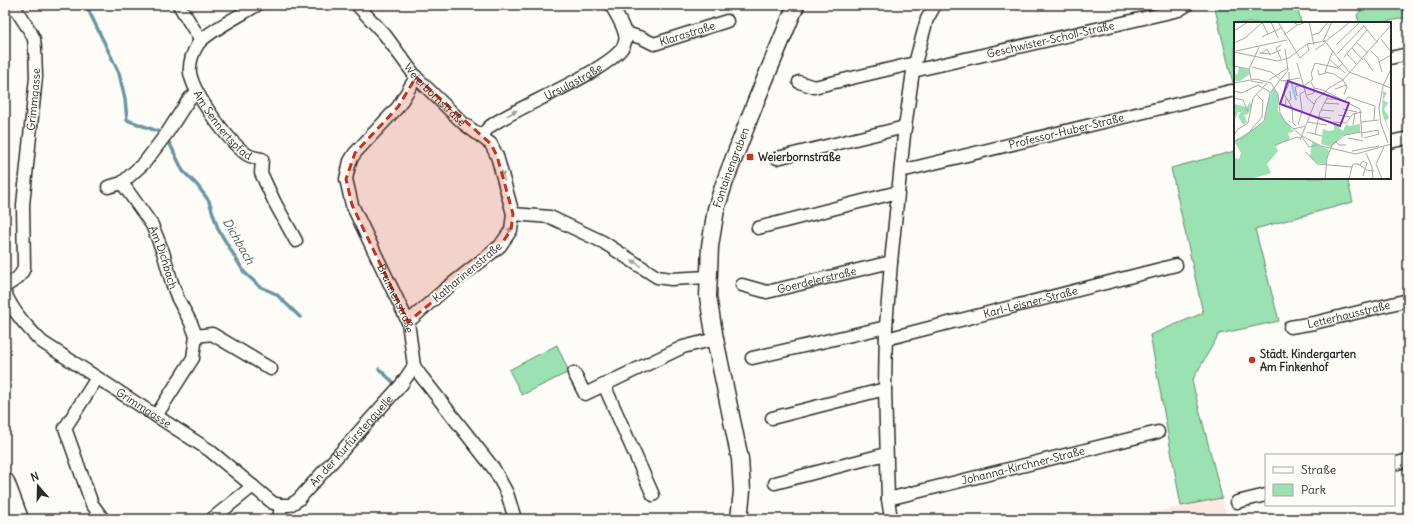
<svg xmlns="http://www.w3.org/2000/svg" width="1413" height="524" font-family="Delius,sans-serif">
<rect width="100%" height="100%" fill="#fdfcf7"/>
<filter id="ink" filterUnits="userSpaceOnUse"><feTurbulence type="fractalNoise" baseFrequency=".025" numOctaves="2"/><feDisplacementMap in="SourceGraphic" scale="8" xChannelSelector="R" yChannelSelector="G"/><feConvolveMatrix kernelMatrix="1 2 1 2 8 2 1 2 1" color-interpolation-filters="sRGB"/></filter>
<g filter="url(#ink)">
<path fill="#fbe9e2" d="M 1222,498 L 1227,519 L 1132,519 L 1181,506 Z"/>
<path fill="#9ae2b1" stroke="#62866e" d="M 1214,5 L 1297,5 L 1301,23 L 1235,23 L 1235,91 Z
M 1365,5 L 1408,5 L 1408,17 L 1381,23 L 1359,23 L 1357,15 Z
M 1235,151 L 1235,178 L 1347,178 L 1353,202 L 1255,229 L 1279,321 L 1219,334 L 1192,381 L 1222,498 L 1181,506 L 1150,335 L 1203,313 L 1171,168 Z
M 557,345 L 569,372 L 522,395 L 509,370 Z"/>
<g fill="none" stroke-linecap="round" stroke-linejoin="round">
<path stroke="#6996a2" stroke-width="3.5" d="M 86,5 L 119,73 L 125,99 L 127,120 L 157,131 L 170,144 L 183,171 L 197,185 L 209,201 L 218,229 L 244,272 L 259,286 L 276,294 L 300,317
M 379,369 L 394,383"/>
<defs>
<g id="minor">
<path d="M 179,5 L 201,41"/>
<path id="s1" d="M 257,5 C 243,14 207,32 198,44 C 193,52 189,63 190,73 C 194,95 227,139 245,153 C 249,157 257,158 262,159 L 261,173 L 275,203 L 296,241"/>
<path id="s2" d="M 357,5 L 385,35 L 416,77 L 463,123 L 491,144 L 497,156 L 513,214 L 511,230 L 500,246 L 443,291 L 408,322"/>
<path id="s3" d="M 625,33 L 642,38 L 654,44 L 727,21"/>
<path d="M 1390,58 L 1408,54"/>
<path id="s4" d="M 913,71 L 1166,13 L 1179,10 L 1187,5"/>
<path id="s5" d="M 416,77 L 398,107 L 355,153 L 350,161 L 346,179 L 352,205 L 408,322 L 414,366 L 421,376 L 494,469 L 507,493 L 515,519"/>
<path d="M 799,82 L 814,87 L 915,63"/>
<path id="s6" d="M 482,136 C 485,132 488,127 492,125 C 516,107 620,67 625,42 C 628,32 616,14 611,5"/>
<path d="M 1390,142 L 1408,138"/>
<path d="M 777,158 L 905,127"/>
<path id="s7" d="M 901,171 L 1231,91"/>
<path id="s8" d="M 122,183 L 152,225 L 163,252 L 172,283 L 178,299 L 191,323 L 196,336 L 193,358 L 156,416"/>
<path d="M 108,187 L 122,183 L 145,162 L 167,133 L 189,99 L 197,93"/>
<path d="M 513,214 L 550,217 L 603,242 L 657,277 L 671,279 L 708,277"/>
<path d="M 758,228 L 898,192"/>
<path id="s9" d="M 742,285 L 767,292 L 891,262"/>
<path id="s10" d="M 5,286 C 14,281 20,278 24,268 L 23,205 L 36,77 L 35,49 L 34,39 L 30,31 L 13,5"/>
<path id="s11" d="M 5,293 C 14,313 26,326 42,342 L 209,450 L 273,503 L 281,505 L 279,519"/>
<path id="s12" d="M 1290,327 L 1314,323 L 1408,300"/>
<path d="M 196,336 L 212,334 L 271,369"/>
<path id="s13" d="M 886,339 L 1176,265"/>
<path d="M 752,358 L 886,327"/>
<path d="M 574,373 L 585,394 L 683,347 L 715,339"/>
<path d="M 97,378 L 65,428 L 92,504 L 103,519"/>
<path d="M 604,385 L 653,495"/>
<path d="M 772,418 L 885,389"/>
<path d="M 1394,464 L 1408,460"/>
<path d="M 775,483 L 886,454"/>
<path id="s14" d="M 888,499 L 1158,432"/>
<path d="M 1237,502 L 1266,495"/>
<path id="s15" d="M 281,505 L 290,505 L 298,500 L 401,385 L 414,366"/>
<path d="M 212,519 L 253,486"/>
<path d="M 891,519 L 888,499 L 885,389 L 886,327 L 891,262 L 904,135 L 913,71 L 927,19 L 935,5"/>
</g>
<g id="tertiary">
<path id="s16" d="M 739,519 L 742,491 L 740,459 L 715,339 L 708,297 L 710,246 L 716,209 L 725,181 L 756,101 L 796,5"/>
</g>
<path id="secondary" d="M 5,482 L 19,519"/>
</defs>
<use href="#minor" stroke="#2b2b2b" stroke-width="15"/>
<use href="#tertiary" stroke="#2b2b2b" stroke-width="19"/>
<use href="#secondary" stroke="#2b2b2b" stroke-width="21"/>
<use href="#minor" stroke="#fdfcf7" stroke-width="12"/>
<use href="#tertiary" stroke="#fdfcf7" stroke-width="16"/>
<use href="#secondary" stroke="#fdfcf7" stroke-width="18"/>
</g>
<defs><path id="oneway-solid" d="M-6-.8H1V-3.2L6.5 0L1 3.2V.8H-6Z"/></defs>
<g fill="#9e9e9b">
<use href="#oneway-solid" transform="translate(512 113) rotate(-29)"/>
<use href="#oneway-solid" transform="translate(503 176) rotate(-106)"/>
<use href="#oneway-solid" transform="translate(509 232) rotate(-65)"/>
<use href="#oneway-solid" transform="translate(636 263) rotate(-147)"/>
</g>
</g>
<path fill="#c8321e" fill-opacity="0.2" stroke="#c8321e" stroke-width="3" stroke-dasharray="8 5" stroke-linejoin="round" d="M 416,77 L 491,144 L 497,156 L 513,214 L 511,230 L 500,246 L 408,322 L 352,205 L 346,179 L 355,153 L 398,107 Z"/>
<g fill="#c8321e" stroke="#fdfcf7" stroke-width="1.5">
<rect x="746" y="153" width="8" height="8" rx="2"/>
<circle cx="1252" cy="360" r="4"/>
</g>
<g text-anchor="middle" dominant-baseline="central" stroke-width="4" stroke-linejoin="round" paint-order="stroke">
<g font-size="11" fill="#2b2b2b" stroke="#fdfcf7">
<text stroke="none"><textPath href="#s3" startOffset="66">Klarastraße</textPath></text>
<text stroke="none"><textPath href="#s4" startOffset="141">Geschwister-Scholl-Straße</textPath></text>
<text stroke="none"><textPath href="#s6" startOffset="107">Ursulastraße</textPath></text>
<text stroke="none"><textPath href="#s2" startOffset="119">Weierbornstraße</textPath></text>
<text stroke="none"><textPath href="#s10" startOffset="196">Grimmgasse</textPath></text>
<text stroke="none"><textPath href="#s1" startOffset="164">Am Sennertspfad</textPath></text>
<text stroke="none"><textPath href="#s7" startOffset="170">Professor-Huber-Straße</textPath></text>
<text stroke="none"><textPath href="#s16" startOffset="358">Fontainengraben</textPath></text>
<text stroke="none"><textPath href="#s8" startOffset="86">Am Dichbach</textPath></text>
<text transform="translate(467 272) rotate(-40)">Katharinenstraße</text>
<text stroke="none"><textPath href="#s9" startOffset="77">Goerdelerstraße</textPath></text>
<text stroke="none"><textPath href="#s5" startOffset="256">Brunnenstraße</textPath></text>
<text stroke="none"><textPath href="#s13" startOffset="149">Karl-Leisner-Straße</textPath></text>
<text stroke="none"><textPath href="#s12" startOffset="60">Letterhausstraße</textPath></text>
<text stroke="none"><textPath href="#s11" startOffset="183">Grimmgasse</textPath></text>
<text stroke="none"><textPath href="#s15" startOffset="98">An der Kurfürstenquelle</textPath></text>
<text stroke="none"><textPath href="#s14" startOffset="139">Johanna-Kirchner-Straße</textPath></text>
</g>
<g font-size="11" font-weight="bold" fill="#2b2b2b" stroke="#fdfcf7" text-anchor="start">
<text x="758" y="157">Weierbornstraße</text>
<text x="1260" y="354">Städt. Kindergarten<tspan x="1260" dy="13">Am Finkenhof</tspan></text>
</g>
<g font-size="12" font-style="italic" fill="#45585d" stroke="#fdfcf7">
<text transform="translate(239 241) rotate(60)">Dichbach</text>
</g>
</g>
<g transform="translate(1234 22)">
<rect width="157" height="157" fill="#fdfcf7"/>
<path d="M 5,45 L 15,48 L 16,52 L 6,59 L 0,59 L 0,50 L 3,53 ZM 39,66 L 44,72 L 44,89 L 60,110 L 54,111 L 56,117 L 42,124 L 44,129 L 33,142 L 37,151 L 17,157 L 0,157 L 0,136 L 5,137 L 7,131 L 0,119 L 30,100 L 35,76 ZM 149,69 L 153,71 L 149,78 L 154,81 L 150,87 L 155,95 L 152,99 L 157,116 L 148,91 ZM 16,80 L 18,84 L 14,92 L 10,93 L 13,100 L 9,103 L 4,94 L 7,90 L 4,90 L 0,100 L 0,82 L 13,85 ZM 112,102 L 116,104 L 126,102 L 126,110 L 108,114 L 97,125 L 87,122 L 89,107 L 94,109 L 100,108 L 100,103 L 106,104 L 105,106 L 109,109 ZM 78,120 L 95,128 L 92,142 L 83,141 L 76,135 Z" fill="#9ae2b1"/>
<path fill="none" stroke="#92def2" stroke-width="2" d="M 57,59 L 62,78M 36,84 L 39,69"/>
<path fill="none" stroke="#a9a8a5" stroke-width="1" d="M 28,0 L 34,12M 37,0 L 44,16M 44,0 L 66,36 L 75,28 L 73,22M 59,0 L 64,3 L 72,0M 75,0 L 80,23M 129,3 L 144,21M 0,9 L 14,0M 50,13 L 63,3M 78,13 L 85,11 L 94,0M 28,15 L 47,6M 147,17 L 157,30M 90,18 L 115,50 L 157,66M 89,19 L 98,0M 0,21 L 11,16 L 29,0M 123,21 L 134,31M 103,22 L 126,0M 118,26 L 129,38M 81,28 L 91,21M 99,28 L 91,50 L 100,52 L 109,58M 2,29 L 53,18M 137,29 L 144,36 L 148,50M 0,30 L 43,39 L 55,36 L 73,22 L 92,19 L 116,0M 25,31 L 37,32 L 47,28M 28,31 L 33,27 L 36,33M 103,32 L 130,4M 113,32 L 123,43M 110,35 L 133,8M 130,36 L 139,49M 47,37 L 42,26 L 47,23M 95,37 L 111,51M 145,40 L 157,33M 63,41 L 73,76 L 80,82M 81,41 L 104,46 L 109,41M 0,44 L 15,47M 18,45 L 37,50 L 48,59 L 66,56M 84,48 L 85,53 L 92,51M 17,57 L 15,47 L 25,25M 35,58 L 54,46M 52,58 L 50,72 L 58,85 L 59,101 L 62,104M 109,58 L 113,65 L 110,72M 17,59 L 29,61M 77,60 L 80,66 L 89,68 L 126,87 L 128,116M 0,61 L 22,57 L 37,61 L 44,72 L 46,91 L 51,100 L 68,114 L 87,124 L 122,132 L 157,122M 69,65 L 79,57 L 77,52 L 81,41M 101,67 L 113,63M 0,69 L 8,71 L 24,63 L 36,70M 50,72 L 55,62 L 55,50M 73,73 L 80,71 L 80,66M 63,74 L 61,65 L 67,63M 0,76 L 9,78 L 14,90M 52,77 L 51,85 L 57,84M 92,77 L 106,77M 111,79 L 114,75 L 141,84 L 140,98M 54,80 L 57,77 L 56,69M 90,81 L 105,82M 109,87 L 123,90M 87,88 L 100,89M 104,93 L 117,95M 84,95 L 97,96M 73,100 L 93,103M 99,100 L 112,101 L 119,92 L 128,90M 127,100 L 145,98M 64,103 L 68,89 L 66,72 L 71,69M 119,103 L 121,91M 59,107 L 72,104M 16,109 L 28,95 L 29,79 L 22,72M 73,110 L 88,114M 128,111 L 144,108 L 145,112 L 130,116M 81,112 L 86,90 L 95,72M 0,113 L 4,107 L 14,101 L 19,76 L 33,61M 68,115 L 75,125 L 83,123M 114,116 L 129,119M 66,118 L 82,78 L 95,66 L 109,58 L 157,3M 0,119 L 9,116 L 30,99 L 36,71 L 54,48 L 51,27M 101,119 L 105,123 L 112,123M 154,121 L 147,102 L 145,86 L 149,64 L 157,47M 41,123 L 63,115 L 67,116M 118,129 L 145,124M 72,130 L 83,142 L 118,145 L 119,142 L 124,142 L 133,148 L 140,149M 132,131 L 138,145 L 139,157M 126,143 L 129,139 L 133,141 L 129,154M 91,157 L 93,136 L 98,123 L 111,113 L 127,110M 115,157 L 118,145M 148,157 L 142,142 L 150,125"/>
<path fill="#7b2cbf" fill-opacity="0.15" stroke="#7b2cbf" stroke-width="2" d="M 54,59 L 115,81 L 106,104 L 46,82 Z"/>
<rect width="157" height="157" fill="none" stroke="#2b2b2b" stroke-width="2"/>
</g>
<rect width="1413" height="524" fill="none" stroke="#fdfcf7" stroke-width="20"/>
<rect x="10" y="10" width="1393" height="504" fill="none" stroke="#2b2b2b" stroke-width="1.5" filter="url(#ink)"/>
<rect x="1265" y="454" width="130" height="52" fill="#fdfcf7" stroke="#a9a8a5"/>
<rect x="1273" y="467" width="20" height="6" fill="#fdfcf7" stroke="#a9a8a5"/>
<text x="1301" y="474" font-size="12" fill="#2b2b2b">Straße</text>
<rect x="1273" y="484" width="20" height="12" fill="#9ae2b1" stroke="#a9a8a5"/>
<text x="1301" y="494" font-size="12" fill="#2b2b2b">Park</text>
<g transform="translate(38 486) rotate(340)" stroke="#fdfcf7" stroke-width="3" paint-order="stroke">
<path d="M0-3L7 15L0 10L-7 15Z" fill="#2b2b2b"/>
<text y="-6" font-size="11" font-weight="bold" text-anchor="middle" fill="#2b2b2b">N</text>
</g>
</svg>
